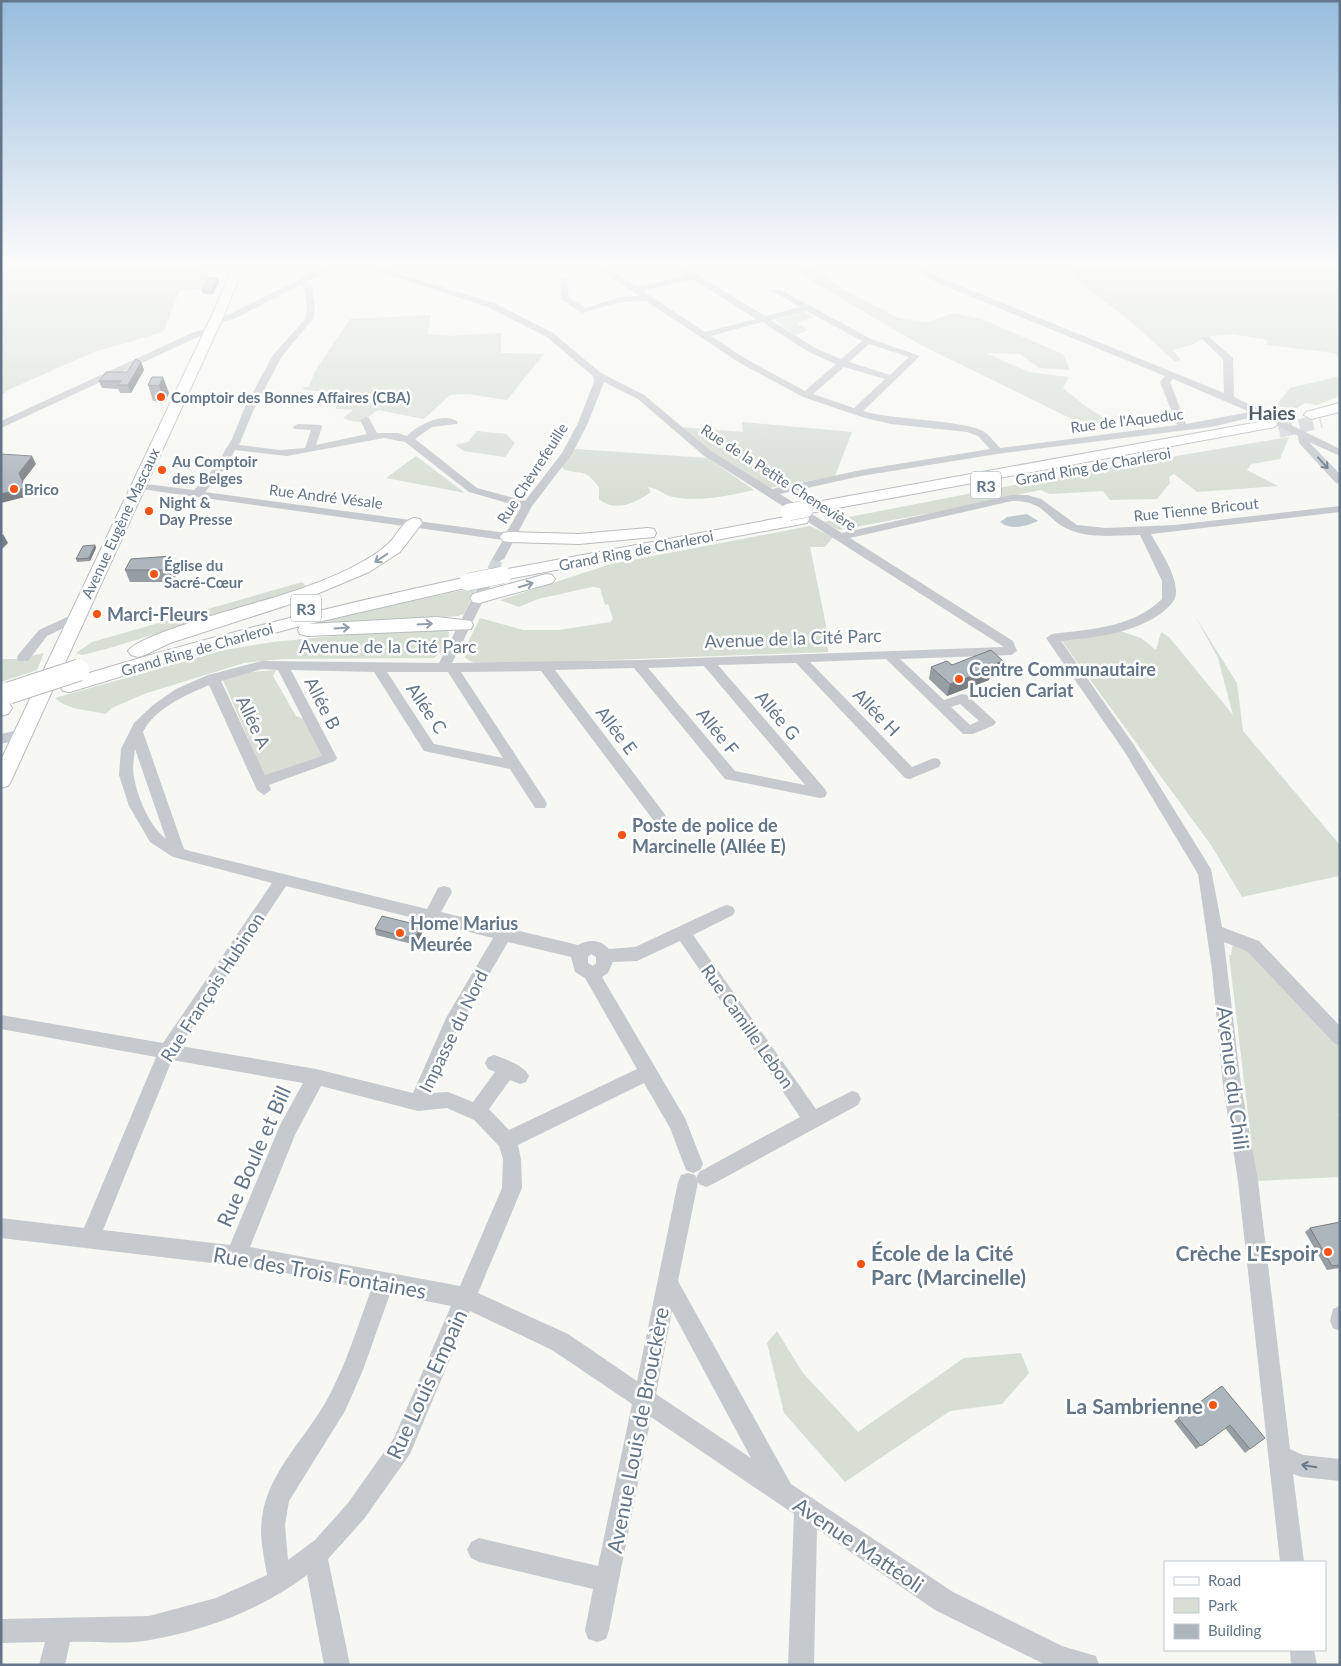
<svg xmlns="http://www.w3.org/2000/svg" width="1341" height="1666" font-family="Lato,sans-serif">
<rect width="100%" height="100%" fill="#f7f7f3"/>
<path fill="#d7dfd4" d="M 1,265 L 193,265 L 209,273 L 202,289 L 180,290 L 163,332 L 94,352 L 8,390 L 1,396 Z
M 792,265 L 808,265 L 843,289 L 898,318 L 927,322 L 954,313 L 981,319 L 1063,354 L 1070,370 L 1039,368 L 1020,354 L 986,353 L 1029,372 L 1069,377 L 1063,388 L 1088,408 L 1113,423 L 1082,424 L 921,345 L 808,279 Z
M 1059,265 L 1340,265 L 1340,362 L 1335,353 L 1267,345 L 1267,340 L 1232,334 L 1205,337 L 1194,344 L 1173,350 L 1181,360 L 1175,362 L 1137,327 Z
M 803,312 L 814,317 L 797,323 L 808,330 L 795,335 L 775,320 Z
M 431,315 L 427,334 L 449,336 L 501,333 L 501,353 L 544,354 L 507,400 L 468,394 L 450,395 L 424,419 L 378,410 C 362,421 363,426 343,418 L 353,410 L 335,409 L 338,404 L 360,401 L 365,397 L 342,398 L 338,393 L 305,390 L 302,387 L 309,387 L 315,371 L 350,319 Z
M 1340,376 L 1340,396 L 1317,405 L 1305,403 L 1297,408 L 1280,407 L 1278,403 L 1290,388 Z
M 742,422 L 852,432 L 835,476 L 769,488 L 717,457 L 680,427 L 743,432 Z
M 477,431 L 506,434 L 515,443 L 505,457 L 464,451 L 455,445 L 468,442 Z
M 1289,437 L 1280,459 L 1251,464 L 1247,470 L 1278,486 L 1197,492 L 1174,474 L 1169,477 L 1170,483 L 1157,499 L 1110,500 L 1103,491 L 1050,494 L 1040,490 L 958,508 L 839,530 L 823,522 L 1082,472 Z
M 576,449 L 708,458 L 754,490 C 728,496 700,502 673,497 C 664,495 657,488 648,487 L 651,492 C 636,503 615,513 599,499 L 599,487 C 581,465 584,477 563,469 L 561,465 L 572,450 Z
M 416,456 L 465,493 L 386,478 Z
M 810,526 L 833,537 L 825,547 L 810,547 L 827,630 L 828,652 L 499,664 L 474,663 L 465,658 L 464,650 L 480,618 L 523,630 L 559,630 L 610,622 L 613,619 L 608,604 L 605,605 L 600,588 L 592,587 L 538,599 L 519,607 L 500,600 L 611,564 Z
M 302,582 L 306,586 L 264,601 L 106,649 L 82,655 L 76,653 L 92,642 Z
M 477,587 L 464,614 L 458,616 L 288,628 Z
M 1195,616 L 1237,683 L 1243,731 L 1340,845 L 1340,881 L 1339,876 L 1242,897 L 1211,845 L 1061,640 L 1120,631 L 1141,638 L 1156,650 L 1161,632 L 1169,637 L 1233,715 L 1218,658 Z
M 434,626 L 449,632 L 448,646 L 434,658 L 282,659 L 244,663 L 144,694 L 112,708 L 105,714 C 89,710 67,710 55,698 L 224,650 L 273,642 Z
M 44,653 L 37,670 L 1,682 L 1,659 L 18,659 Z
M 276,670 L 273,676 L 296,716 L 306,720 L 325,756 L 266,780 L 223,680 L 251,672 Z
M 1233,943 L 1250,951 L 1340,1047 L 1340,1113 L 1337,1114 L 1340,1118 L 1340,1177 L 1256,1181 L 1229,955 L 1231,955 Z
M 777,1331 L 803,1373 L 858,1432 L 964,1358 L 1021,1353 L 1029,1373 L 1002,1404 L 950,1411 L 845,1482 L 784,1413 L 767,1343 Z"/>
<path fill="#bfcad0" d="M 1027,514 L 1038,521 C 1027,526 1010,531 1000,522 L 1007,517 Z"/>
<g fill="none" stroke-linecap="round" stroke-linejoin="round">
<path stroke="#d2d6d8" stroke-width="11" stroke-dasharray="11 5.5" stroke-linecap="butt" d="M 485,585 L 498,559"/>
<path stroke="#d2d6d8" stroke-width="14" stroke-dasharray="14 7" stroke-linecap="butt" d="M 1279,431 L 1321,421"/>
<defs>
<path id="major" d="M 234,265 L 244,265 L 225,313 L 11,781 L 8,786 L 1,788 L 1,760 L 213,313 Z"/>
<path id="highway" d="M 1340,403 L 1340,412 L 1311,419 L 1304,415 L 1306,412 Z
M 1270,420 L 1275,421 L 1277,424 L 1275,427 L 805,514 L 799,513 L 797,509 L 799,505 L 805,504 Z
M 801,514 L 807,515 L 809,519 L 807,523 L 503,580 L 497,579 L 494,575 L 497,571 L 503,570 Z
M 414,518 L 420,519 L 422,523 L 400,552 L 369,572 L 300,601 L 170,643 L 145,655 L 138,657 L 131,655 L 128,651 C 140,633 258,603 285,594 C 316,584 364,566 388,544 C 397,536 402,521 414,518 Z
M 648,528 L 654,529 L 656,533 L 654,537 L 579,544 L 509,542 L 503,541 L 500,537 L 503,533 L 509,532 L 579,534 Z
M 546,574 L 552,575 L 555,579 L 552,583 L 479,603 L 473,602 L 470,598 L 473,594 Z
M 468,577 L 474,578 L 477,582 L 474,586 L 309,624 L 437,617 L 471,621 L 473,625 L 471,629 L 307,636 L 300,634 L 298,630 L 300,626 L 175,660 L 70,692 L 63,691 L 60,686 L 63,681 C 196,640 331,606 468,577 Z
M 1,701 L 9,703 L 12,708 L 8,714 L 1,716 Z"/>
</defs>
<use href="#major" stroke="#b9bdc1" stroke-width="2"/>
<use href="#highway" stroke="#b8bcbf" stroke-width="2"/>
<path fill="#c6cace" fill-rule="evenodd" d="M 328,265 L 338,265 L 307,282 L 312,286 L 315,308 L 313,319 L 282,356 L 254,409 L 239,445 L 280,450 L 305,448 L 311,430 L 294,429 L 293,427 L 298,424 L 321,425 L 322,427 L 316,445 L 367,434 L 360,420 L 365,417 L 369,418 L 377,433 L 398,433 L 407,436 C 417,425 445,411 458,422 L 457,424 L 432,427 L 415,439 L 477,488 L 525,501 L 562,453 L 578,423 L 594,382 L 593,376 L 547,337 L 488,307 L 359,265 L 371,265 L 494,303 L 553,333 L 601,373 L 644,395 L 711,451 L 772,489 L 861,470 L 990,449 L 978,436 L 967,432 L 891,424 L 865,418 L 803,397 L 740,363 L 646,301 L 621,302 L 582,313 L 561,299 L 560,278 L 567,280 L 569,298 L 586,308 L 620,297 L 639,296 L 594,265 L 603,265 L 637,287 L 687,275 L 677,269 L 661,271 L 654,265 L 682,265 L 765,316 L 800,307 L 772,291 L 779,289 L 871,339 L 920,356 L 863,411 C 890,420 971,420 986,433 C 991,437 995,443 1000,448 L 1177,425 L 1160,382 L 1165,376 L 935,282 L 910,265 L 919,265 L 941,278 L 1224,393 L 1223,359 L 1201,338 L 1208,336 L 1233,358 L 1234,397 L 1340,449 L 1340,456 L 1309,442 L 1340,474 L 1340,484 L 1336,483 L 1299,443 L 1298,436 L 1258,416 L 1211,427 L 997,454 L 861,476 L 780,494 L 842,533 L 1012,495 L 1027,495 L 1041,499 L 1077,525 L 1106,528 L 1175,525 L 1340,506 L 1340,512 L 1151,534 C 1160,551 1177,574 1176,594 C 1175,602 1168,607 1163,612 C 1133,634 1096,637 1061,641 L 1134,745 L 1211,869 L 1222,927 L 1259,941 L 1340,1026 L 1340,1046 L 1334,1043 L 1247,951 L 1224,942 L 1241,1085 L 1258,1181 L 1290,1449 L 1303,1455 L 1340,1459 L 1340,1481 L 1302,1477 L 1293,1474 L 1304,1562 L 1280,1562 L 1238,1181 L 1223,1085 L 1212,970 L 1198,874 L 1124,751 L 1046,638 L 1052,634 C 1091,629 1132,628 1162,599 L 1162,581 L 1140,535 C 1118,535 1091,539 1070,530 C 1044,519 1047,501 1012,501 L 850,538 L 1013,641 L 1017,651 L 1011,655 L 900,659 L 944,700 L 962,694 L 967,695 L 996,722 L 994,725 L 973,734 L 963,734 L 886,659 L 810,662 L 912,767 L 934,758 L 939,759 L 941,763 L 939,767 L 910,779 L 905,778 L 796,663 L 718,665 L 825,789 L 827,793 L 825,797 L 820,798 L 725,779 L 634,668 L 555,670 L 664,813 L 666,817 L 664,821 L 654,821 L 541,671 L 461,672 L 545,800 L 547,804 L 545,808 L 535,808 L 510,769 L 424,751 L 374,672 L 291,670 L 337,758 L 335,761 L 269,785 L 271,790 L 264,795 L 257,790 L 209,685 C 186,695 155,708 143,732 L 184,849 L 190,851 L 427,909 L 438,888 L 444,886 L 450,888 L 452,892 L 441,912 L 578,945 C 588,939 601,939 609,949 L 635,947 L 721,907 L 727,905 L 733,907 L 735,911 L 733,915 L 693,935 L 816,1109 L 852,1091 L 858,1093 L 861,1099 L 858,1105 L 713,1184 L 706,1187 L 699,1184 L 696,1178 L 699,1172 L 800,1117 L 680,941 L 637,961 L 613,962 L 608,973 L 602,977 L 685,1118 L 703,1164 L 700,1170 L 693,1173 L 686,1170 L 670,1128 L 644,1083 L 518,1145 L 521,1159 L 522,1188 L 478,1293 L 568,1334 L 637,1381 L 678,1182 L 681,1175 L 688,1173 L 695,1175 L 698,1182 L 678,1281 L 791,1484 L 953,1592 L 1062,1646 L 1096,1656 L 1099,1665 L 1046,1665 L 935,1610 L 817,1529 L 814,1665 L 788,1665 L 794,1514 L 651,1417 L 609,1630 L 606,1639 L 597,1642 L 588,1639 L 585,1630 L 593,1589 L 479,1562 L 471,1558 L 467,1550 L 471,1542 L 479,1538 L 598,1566 L 632,1404 L 552,1350 L 470,1311 L 410,1454 L 364,1519 L 328,1559 L 350,1665 L 324,1665 L 307,1575 C 263,1609 204,1631 150,1640 C 125,1645 96,1641 70,1642 L 65,1665 L 39,1665 L 45,1642 L 1,1643 L 1,1619 L 149,1616 L 216,1598 L 267,1575 C 264,1556 259,1537 262,1518 C 267,1472 309,1435 329,1396 C 347,1362 358,1325 371,1290 L 270,1270 L 1,1238 L 1,1218 L 84,1228 L 156,1057 L 1,1029 L 1,1015 L 163,1043 L 272,883 L 173,857 L 150,842 L 129,806 L 119,775 L 121,749 L 134,723 L 153,705 L 176,689 L 208,675 L 262,661 L 439,663 L 479,585 L 485,581 L 491,585 L 452,663 L 640,660 L 1004,647 L 703,455 L 638,399 L 604,382 L 588,423 L 572,454 L 532,506 L 504,559 L 498,562 L 492,559 L 503,540 L 134,488 L 133,486 L 138,483 L 194,490 L 215,467 L 232,439 L 244,409 L 273,355 L 305,319 L 307,308 L 304,287 L 301,285 L 234,319 L 216,323 L 212,320 L 213,318 L 228,315 ZM 693,279 L 756,319 L 705,332 L 643,291 ZM 806,311 L 862,341 L 841,359 L 815,348 L 771,320 ZM 762,322 L 809,352 L 836,364 L 805,391 L 746,359 L 711,336 ZM 869,344 L 909,357 L 890,375 L 849,362 ZM 844,367 L 885,379 L 854,408 L 813,394 ZM 1173,379 L 1250,412 L 1186,424 L 1170,382 ZM 384,438 L 405,442 L 469,492 L 521,507 L 506,533 L 205,492 L 223,471 L 235,450 L 287,456 ZM 704,666 L 805,785 L 735,771 L 648,668 ZM 262,669 L 278,670 L 322,756 L 265,775 L 221,681 ZM 387,672 L 448,672 L 503,758 L 434,744 ZM 960,704 L 979,721 L 970,725 L 951,707 ZM 135,749 L 166,839 C 149,825 138,799 134,777 C 132,768 134,758 135,749 ZM 286,886 L 493,938 L 446,1018 L 413,1093 L 316,1069 L 180,1046 ZM 508,942 L 571,957 L 575,972 L 585,978 L 637,1069 L 509,1130 L 489,1109 L 510,1080 L 520,1084 L 526,1082 L 529,1076 C 524,1065 505,1059 494,1055 L 488,1057 L 485,1063 L 488,1069 L 495,1072 L 473,1102 L 448,1092 L 431,1093 L 459,1026 ZM 591,954 L 596,957 L 596,963 L 593,966 L 588,963 L 588,957 ZM 172,1060 L 303,1083 L 280,1125 L 230,1245 L 103,1230 ZM 321,1086 L 418,1111 L 447,1108 L 474,1120 L 499,1146 L 503,1159 L 502,1188 L 460,1286 L 250,1247 L 295,1135 ZM 390,1294 L 451,1306 L 394,1438 L 348,1503 L 315,1540 L 288,1560 L 285,1525 L 289,1501 L 345,1411 L 363,1370 ZM 672,1311 L 751,1458 L 656,1394 Z
M 210,328 L 214,331 L 213,333 L 200,336 L 1,428 L 1,421 L 194,332 Z
M 76,613 L 82,617 L 80,620 L 47,636 L 28,661 L 18,661 L 17,658 L 18,655 L 39,630 Z
M 23,729 L 30,734 L 28,737 L 1,744 L 1,734 Z
M 1340,1306 L 1340,1331 L 1333,1328 L 1330,1321 L 1333,1309 Z
M 1290,1650 L 1314,1650 L 1317,1665 L 1291,1665 Z"/>
<use href="#major" fill="#fff" fill-rule="evenodd"/>
<use href="#highway" fill="#fff" fill-rule="evenodd"/>
<defs>
<path id="highway-bridge-far1" d="M 789,512 L 805,509
M 468,582 L 503,575"/>
<path id="highway-bridge" d="M 9,693 L 79,670"/>
</defs>
<use href="#highway-bridge-far1" stroke="#b8bcbf" stroke-width="18" stroke-linecap="butt"/>
<use href="#highway-bridge" stroke="#b8bcbf" stroke-width="23" stroke-linecap="butt"/>
<use href="#highway-bridge-far1" stroke="#fff" stroke-width="17"/>
<use href="#highway-bridge" stroke="#fff" stroke-width="21"/>
</g>
<path fill="#969da3" d="M 218,278 L 219,282 L 213,294 L 203,294 L 202,291 Z
M 141,362 L 144,370 L 131,393 L 120,393 L 118,389 L 102,388 L 99,381 L 127,372 Z
M 152,377 L 169,393 L 165,402 L 153,401 L 148,385 Z
M 95,545 L 96,548 L 90,561 L 77,562 L 76,559 Z
M 172,556 L 180,574 L 173,578 L 172,582 L 130,582 L 125,570 Z
M 952,665 L 1000,672 L 990,676 L 989,680 L 947,696 L 929,679 L 931,667 Z
M 375,929 L 423,931 L 416,945 L 376,935 Z
M 1340,1222 L 1340,1268 L 1327,1270 L 1305,1232 L 1310,1228 Z
M 1222,1386 L 1250,1449 L 1245,1453 L 1225,1428 L 1196,1449 L 1174,1421 Z"/>
<path fill="#7a7f84" d="M 218,278 L 219,282 L 213,294 L 212,291 Z
M 141,362 L 144,370 L 131,393 L 128,385 Z
M 163,377 L 169,393 L 165,402 L 159,386 Z
M 32,456 L 36,464 L 23,481 L 29,496 L 1,503 L 1,494 Z
M 3,534 L 8,543 L 1,550 L 1,536 Z
M 95,545 L 96,548 L 90,561 L 89,558 Z
M 172,556 L 180,574 L 173,578 L 172,582 L 167,570 Z
M 1003,661 L 1000,672 L 990,676 L 989,680 L 947,696 L 950,684 L 989,666 Z
M 422,926 L 423,931 L 416,945 L 414,939 Z"/>
<path fill="#aeb6bd" stroke="#7a7f84" d="M 208,278 L 218,278 L 212,291 L 202,291 Z
M 136,359 L 141,362 L 128,385 L 117,385 L 121,381 L 99,381 L 106,372 L 127,372 Z
M 152,377 L 163,377 L 159,386 L 148,385 Z
M 1,454 L 32,456 L 19,473 L 25,488 L 1,494 Z
M 95,545 L 89,558 L 76,559 L 83,546 Z
M 172,556 L 171,560 L 175,563 L 168,566 L 167,570 L 125,570 L 131,559 Z
M 991,650 L 1003,661 L 989,666 L 992,669 L 950,684 L 931,667 L 947,661 L 952,665 Z
M 382,916 L 422,926 L 414,939 L 375,929 Z
M 1340,1222 L 1340,1265 L 1332,1266 L 1310,1228 Z
M 1222,1386 L 1265,1438 L 1250,1449 L 1230,1425 L 1201,1446 L 1178,1418 Z"/>
<defs><path id="oneway-shaft" d="M-6 0H5M1.5-3L5.5 0L1.5 3" fill="none" stroke-width="1.6" stroke-linecap="round" stroke-linejoin="round" transform="scale(1.25)"/></defs>
<g stroke="#68798c">
<use href="#oneway-shaft" transform="translate(1323 463) rotate(48)"/>
<use href="#oneway-shaft" transform="translate(1309 1466) rotate(-171)"/>
</g>
<g stroke="#929eac">
<use href="#oneway-shaft" transform="translate(381 558) rotate(146)"/>
<use href="#oneway-shaft" transform="translate(526 585) rotate(-17)"/>
<use href="#oneway-shaft" transform="translate(425 624) rotate(-3)"/>
<use href="#oneway-shaft" transform="translate(342 628) rotate(-4)"/>
</g>
<linearGradient id="sky" x2="0" y2="1"><stop stop-color="#97bdde"/><stop offset="0.53" stop-color="#fbfbfa"/><stop offset="1" stop-color="#fbfbfa" stop-opacity="0"/></linearGradient>
<rect width="1341" height="498" fill="url(#sky)"/>
<g fill="#f55415" stroke="#fff" stroke-width="2">
<circle cx="161" cy="397" r="5"/>
<circle cx="162" cy="470" r="5"/>
<circle cx="14" cy="489" r="5"/>
<circle cx="149" cy="511" r="5"/>
<circle cx="154" cy="574" r="5"/>
<circle cx="97" cy="614" r="5"/>
<circle cx="959" cy="679" r="5"/>
<circle cx="622" cy="835" r="5"/>
<circle cx="400" cy="933" r="5"/>
<circle cx="1328" cy="1252" r="5"/>
<circle cx="861" cy="1264" r="5"/>
<circle cx="1213" cy="1405" r="5"/>
</g>
<g text-anchor="middle" dominant-baseline="central" stroke-width="5" stroke-linejoin="round" paint-order="stroke">
<g font-size="15" font-weight="bold" fill="#637588" stroke="#fff" text-anchor="start">
<text x="171" y="397">Comptoir des Bonnes Affaires (CBA)</text>
<text x="172" y="461">Au Comptoir<tspan x="172" dy="17">des Belges</tspan></text>
<text x="24" y="489">Brico</text>
<text x="159" y="502">Night &amp;<tspan x="159" dy="17">Day Presse</tspan></text>
<text x="164" y="565">Église du<tspan x="164" dy="17">Sacré-Cœur</tspan></text>
</g>
<g font-size="15" fill="#637588" stroke="#fff">
<text transform="translate(1127 420) rotate(-7)">Rue de l'Aqueduc</text>
<text transform="translate(1093 466) rotate(-10)">Grand Ring de Charleroi</text>
<text transform="translate(532 473) rotate(-57)">Rue Chèvrefeuille</text>
<text transform="translate(779 477) rotate(33)">Rue de la Petite Chenevière</text>
<text transform="translate(326 496) rotate(7)">Rue André Vésale</text>
<text transform="translate(1196 509) rotate(-6)">Rue Tienne Bricout</text>
<text transform="translate(120 523) rotate(-65)">Avenue Eugène Mascaux</text>
<text transform="translate(636 550) rotate(-11)">Grand Ring de Charleroi</text>
<text transform="translate(197 649) rotate(-16)">Grand Ring de Charleroi</text>
</g>
<g fill="#fff" stroke="#929eac" stroke-width="1">
<rect x="971" y="471.5" width="30" height="27" rx="4"/>
<rect x="291" y="594.5" width="30" height="27" rx="4"/>
</g>
<g font-size="16" font-weight="bold" fill="#637588">
<text x="986" y="485">R3</text>
<text x="306" y="608">R3</text>
</g>
<g font-size="18" font-weight="bold" fill="#637588" stroke="#fff" text-anchor="start">
<text x="107" y="614">Marci-Fleurs</text>
<text x="969" y="669">Centre Communautaire<tspan x="969" dy="21">Lucien Cariat</tspan></text>
<text x="632" y="825">Poste de police de<tspan x="632" dy="21">Marcinelle (Allée E)</tspan></text>
<text x="410" y="923">Home Marius<tspan x="410" dy="21">Meurée</tspan></text>
</g>
<g font-size="18" fill="#637588" stroke="#fff">
<text transform="translate(793 638) rotate(-2)">Avenue de la Cité Parc</text>
<text x="388" y="646">Avenue de la Cité Parc</text>
<text transform="translate(323 703) rotate(63)">Allée B</text>
<text transform="translate(427 708) rotate(56)">Allée C</text>
<text transform="translate(877 712) rotate(46)">Allée H</text>
<text transform="translate(778 715) rotate(50)">Allée G</text>
<text transform="translate(254 722) rotate(65)">Allée A</text>
<text transform="translate(617 730) rotate(53)">Allée E</text>
<text transform="translate(718 731) rotate(51)">Allée F</text>
<text transform="translate(212 987) rotate(-57)">Rue François Hubinon</text>
<text transform="translate(748 1026) rotate(55)">Rue Camille Lebon</text>
<text transform="translate(453 1031) rotate(-64)">Impasse du Nord</text>
</g>
<g font-size="19" font-weight="bold" fill="#515f6c" stroke="#fff">
<text x="1272" y="412">Haies</text>
</g>
<g font-size="21" fill="#637588" stroke="#fff">
<text transform="translate(1234 1078) rotate(83)">Avenue du Chili</text>
<text transform="translate(253 1156) rotate(-66)">Rue Boule et Bill</text>
<text transform="translate(320 1272) rotate(10)">Rue des Trois Fontaines</text>
<text transform="translate(426 1384) rotate(-65)">Rue Louis Empain</text>
<text transform="translate(637 1430) rotate(-79)">Avenue Louis de Brouckère</text>
<text transform="translate(859 1544) rotate(34)">Avenue Mattéoli</text>
</g>
<g font-size="21" font-weight="bold" fill="#637588" stroke="#fff" text-anchor="end">
<text x="871" y="1252" text-anchor="start">École de la Cité<tspan x="871" dy="24">Parc (Marcinelle)</tspan></text>
<text x="1318" y="1252">Crèche L'Espoir</text>
<text x="1203" y="1405">La Sambrienne</text>
</g>
</g>
<rect width="1341" height="1666" fill="none" stroke="#637588" stroke-width="5"/>
<rect x="1164" y="1561" width="162" height="90" fill="#ffffff" stroke="#c1c8cf"/>
<rect x="1174" y="1577" width="25" height="8" fill="#ffffff" stroke="#c1c8cf"/>
<text x="1208" y="1586" font-size="15" fill="#637588">Road</text>
<rect x="1174" y="1598" width="25" height="15" fill="#d7dfd4" stroke="#c1c8cf"/>
<text x="1208" y="1611" font-size="15" fill="#637588">Park</text>
<rect x="1174" y="1624" width="25" height="15" fill="#aeb6bd" stroke="#c1c8cf"/>
<text x="1208" y="1636" font-size="15" fill="#637588">Building</text>
</svg>
